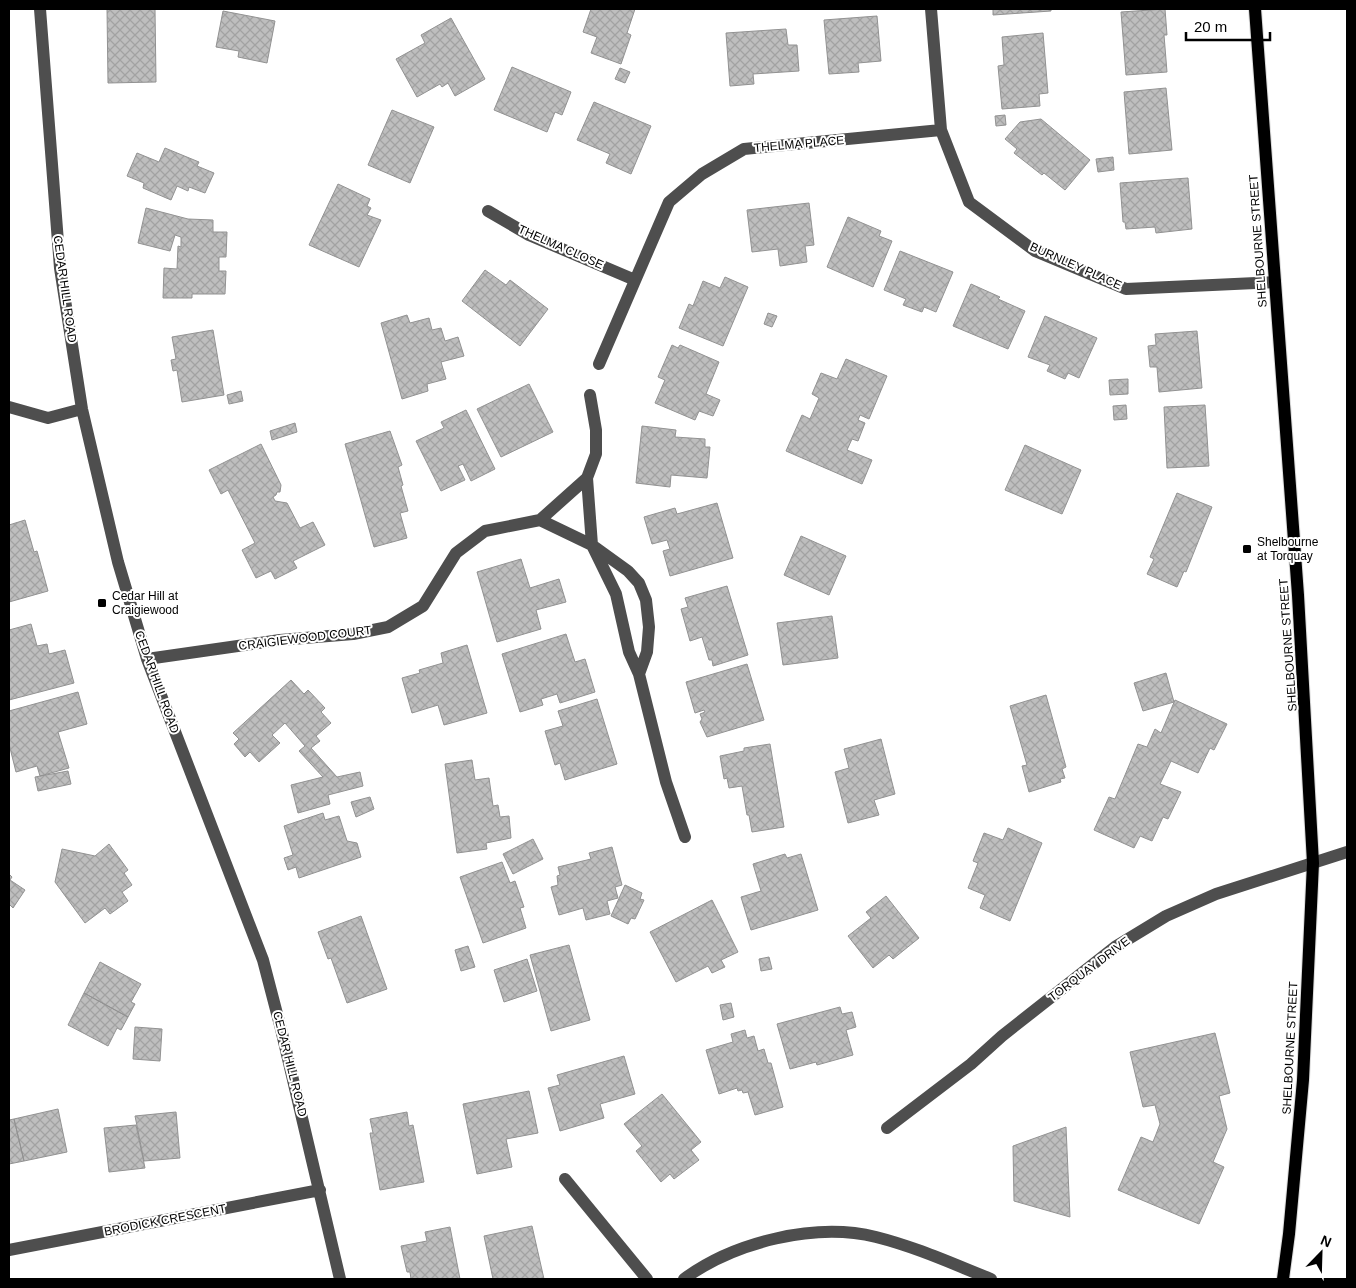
<svg xmlns="http://www.w3.org/2000/svg" width="1356" height="1288" font-family="Helvetica,sans-serif">
<defs>
<pattern id="building-cross-hatch" width="8" height="8" patternUnits="userSpaceOnUse" patternTransform="scale(1.25)"><rect width="8" height="8" fill="#bebebe"/><path d="M0 0l8 8M0 8l8-8" fill="none" stroke="#a2a2a2"/></pattern>
</defs>
<rect width="100%" height="100%" fill="#fff"/>
<path fill="url(#building-cross-hatch)" stroke="#929292" d="M 107,9 L 155,9 L 156,82 L 108,83 Z
M 591,9 L 635,9 L 627,33 L 631,35 L 621,64 L 591,53 L 597,37 L 583,32 Z
M 993,9 L 1051,9 L 1051,11 L 993,15 Z
M 1165,9 L 1167,35 L 1164,35 L 1167,72 L 1126,75 L 1121,12 Z
M 223,11 L 275,21 L 267,63 L 238,57 L 239,51 L 216,47 Z
M 877,16 L 881,61 L 858,63 L 859,72 L 829,74 L 824,20 Z
M 451,18 L 485,79 L 455,96 L 448,83 L 442,87 L 440,84 L 417,97 L 396,59 L 425,43 L 421,35 Z
M 786,29 L 788,45 L 797,45 L 799,71 L 753,74 L 754,84 L 730,86 L 726,33 Z
M 1043,33 L 1048,93 L 1039,94 L 1040,106 L 1002,109 L 998,66 L 1004,65 L 1002,37 Z
M 512,67 L 571,92 L 562,115 L 555,112 L 547,132 L 494,110 Z
M 620,68 L 630,72 L 625,83 L 615,79 Z
M 1166,88 L 1172,150 L 1129,154 L 1124,92 Z
M 594,102 L 651,126 L 631,174 L 606,163 L 610,154 L 577,140 Z
M 392,110 L 434,127 L 410,183 L 368,165 Z
M 1005,115 L 1006,125 L 996,126 L 995,116 Z
M 1041,119 L 1090,160 L 1065,190 L 1044,173 L 1042,175 L 1014,153 L 1017,149 L 1005,139 L 1020,122 Z
M 165,148 L 199,162 L 197,166 L 214,173 L 205,193 L 189,187 L 188,191 L 177,186 L 171,200 L 143,188 L 144,183 L 127,176 L 137,153 L 159,162 Z
M 1113,157 L 1114,170 L 1098,172 L 1096,159 Z
M 1188,178 L 1192,229 L 1156,233 L 1155,227 L 1126,229 L 1125,222 L 1123,222 L 1120,183 Z
M 338,184 L 370,199 L 367,206 L 371,208 L 367,215 L 381,220 L 359,267 L 309,245 Z
M 809,203 L 814,245 L 805,246 L 807,262 L 780,266 L 778,249 L 752,252 L 747,210 Z
M 146,208 L 188,219 L 213,220 L 213,232 L 227,232 L 226,257 L 219,257 L 219,271 L 226,271 L 225,294 L 192,294 L 192,298 L 163,298 L 164,268 L 177,269 L 178,246 L 181,247 L 181,237 L 175,235 L 170,251 L 138,243 Z
M 848,217 L 881,231 L 879,236 L 892,241 L 873,287 L 827,267 Z
M 900,251 L 953,272 L 936,312 L 924,307 L 922,312 L 903,305 L 906,299 L 884,290 Z
M 485,270 L 506,285 L 510,280 L 548,309 L 520,346 L 462,301 Z
M 725,277 L 748,287 L 723,346 L 679,328 L 689,304 L 693,306 L 703,281 L 720,288 Z
M 971,284 L 1000,297 L 998,299 L 1025,311 L 1008,349 L 953,326 Z
M 768,313 L 777,316 L 772,327 L 764,324 Z
M 407,315 L 410,323 L 429,318 L 432,330 L 441,328 L 445,341 L 458,337 L 464,356 L 441,362 L 446,379 L 427,384 L 428,391 L 402,399 L 381,323 Z
M 1045,316 L 1097,338 L 1079,378 L 1068,373 L 1065,379 L 1047,371 L 1050,365 L 1028,357 Z
M 213,330 L 224,395 L 182,402 L 177,370 L 173,371 L 171,360 L 176,359 L 172,337 Z
M 1197,331 L 1202,388 L 1159,392 L 1157,367 L 1150,367 L 1148,346 L 1156,345 L 1155,334 Z
M 672,345 L 678,348 L 680,345 L 719,362 L 706,394 L 720,400 L 713,416 L 699,411 L 695,420 L 655,403 L 665,380 L 658,377 Z
M 846,359 L 887,376 L 869,419 L 860,415 L 858,420 L 865,423 L 858,441 L 852,439 L 847,450 L 872,460 L 862,484 L 786,451 L 802,415 L 810,419 L 819,398 L 812,394 L 821,373 L 837,379 Z
M 1128,379 L 1128,394 L 1110,395 L 1109,380 Z
M 529,384 L 553,432 L 501,457 L 477,409 Z
M 241,391 L 243,401 L 229,404 L 227,395 Z
M 1126,405 L 1127,419 L 1114,420 L 1113,406 Z
M 1205,405 L 1209,466 L 1167,468 L 1164,407 Z
M 466,410 L 495,469 L 471,481 L 463,464 L 458,466 L 465,480 L 441,491 L 416,441 L 444,428 L 441,422 Z
M 295,423 L 297,432 L 272,440 L 270,431 Z
M 642,426 L 676,430 L 675,437 L 705,439 L 705,447 L 710,447 L 707,478 L 671,475 L 670,487 L 636,483 Z
M 390,431 L 402,465 L 398,467 L 403,485 L 401,486 L 408,511 L 400,513 L 407,538 L 374,547 L 345,444 Z
M 261,444 L 281,485 L 280,492 L 277,492 L 276,495 L 273,497 L 275,501 L 287,503 L 300,528 L 313,522 L 325,545 L 293,561 L 297,568 L 275,579 L 271,571 L 256,578 L 242,550 L 255,543 L 228,490 L 221,494 L 209,470 Z
M 1025,445 L 1081,470 L 1062,514 L 1005,490 Z
M 1177,493 L 1212,507 L 1186,572 L 1184,571 L 1177,587 L 1147,574 L 1154,559 L 1150,557 Z
M 717,503 L 733,558 L 670,576 L 663,551 L 670,549 L 667,540 L 652,544 L 644,517 L 675,508 L 677,514 Z
M 25,520 L 34,552 L 37,551 L 48,591 L 9,602 L 9,525 Z
M 801,536 L 846,556 L 829,595 L 784,575 Z
M 521,559 L 530,588 L 559,579 L 566,602 L 536,610 L 541,629 L 497,642 L 477,572 Z
M 727,586 L 748,655 L 713,666 L 712,660 L 709,660 L 702,637 L 690,641 L 681,609 L 688,607 L 685,598 Z
M 832,616 L 838,658 L 783,665 L 777,623 Z
M 31,624 L 37,646 L 47,644 L 49,654 L 65,650 L 74,683 L 9,700 L 9,630 Z
M 566,634 L 575,662 L 585,659 L 595,692 L 560,703 L 557,694 L 541,699 L 543,705 L 520,712 L 502,654 Z
M 467,645 L 487,713 L 444,725 L 438,705 L 412,713 L 402,678 L 420,673 L 419,670 L 443,663 L 441,653 Z
M 747,664 L 764,720 L 707,737 L 700,722 L 702,719 L 700,714 L 705,712 L 704,710 L 695,713 L 686,682 Z
M 1166,673 L 1174,702 L 1143,711 L 1134,683 Z
M 291,680 L 304,694 L 308,690 L 325,708 L 321,712 L 331,723 L 316,736 L 320,741 L 311,748 L 337,777 L 360,772 L 363,786 L 328,795 L 330,804 L 298,813 L 291,785 L 323,777 L 299,751 L 305,746 L 285,723 L 272,735 L 280,743 L 259,762 L 250,752 L 245,757 L 234,744 L 239,739 L 233,733 Z
M 78,692 L 87,724 L 58,732 L 69,768 L 40,776 L 37,766 L 16,772 L 9,744 L 9,711 Z
M 1046,695 L 1066,767 L 1062,769 L 1065,778 L 1060,779 L 1061,782 L 1029,792 L 1022,766 L 1027,765 L 1010,706 Z
M 597,699 L 617,764 L 565,780 L 560,763 L 555,765 L 545,731 L 563,726 L 558,711 Z
M 1175,700 L 1227,724 L 1214,750 L 1210,748 L 1198,773 L 1171,761 L 1160,784 L 1181,792 L 1168,819 L 1163,817 L 1152,841 L 1140,836 L 1134,848 L 1094,830 L 1109,797 L 1115,799 L 1138,744 L 1147,747 L 1155,729 L 1161,733 Z
M 881,739 L 895,794 L 874,800 L 879,815 L 848,823 L 835,772 L 849,768 L 844,749 Z
M 770,744 L 784,827 L 752,832 L 749,815 L 747,815 L 742,786 L 729,788 L 727,778 L 724,779 L 720,756 L 744,751 L 744,748 Z
M 472,760 L 475,780 L 489,778 L 493,806 L 498,805 L 500,817 L 509,816 L 511,838 L 486,843 L 487,849 L 457,853 L 445,764 Z
M 68,771 L 71,784 L 38,791 L 35,777 Z
M 370,797 L 374,809 L 356,817 L 351,802 Z
M 323,813 L 325,820 L 339,816 L 347,841 L 357,843 L 361,857 L 299,878 L 296,867 L 288,870 L 284,858 L 293,855 L 284,826 Z
M 1008,828 L 1042,843 L 1010,921 L 980,908 L 985,895 L 968,888 L 978,863 L 973,861 L 984,833 L 1003,840 Z
M 533,839 L 543,859 L 513,874 L 503,854 Z
M 109,844 L 128,870 L 124,873 L 132,885 L 122,892 L 128,901 L 110,914 L 105,908 L 85,923 L 55,882 L 62,849 L 95,856 Z
M 612,847 L 622,885 L 615,887 L 618,898 L 607,901 L 610,914 L 586,920 L 583,908 L 559,915 L 551,887 L 558,885 L 557,876 L 560,875 L 558,867 L 591,859 L 589,853 Z
M 785,854 L 787,858 L 801,854 L 818,910 L 751,930 L 741,897 L 761,891 L 753,864 Z
M 502,862 L 510,883 L 515,881 L 524,907 L 520,908 L 526,928 L 483,943 L 460,877 Z
M 9,874 L 12,877 L 10,880 L 25,890 L 13,908 L 10,905 L 9,907 Z
M 625,885 L 642,893 L 640,899 L 644,900 L 635,919 L 631,918 L 628,924 L 611,916 Z
M 886,896 L 919,938 L 893,959 L 889,955 L 873,968 L 848,936 L 871,918 L 866,912 Z
M 712,900 L 738,952 L 721,960 L 725,967 L 712,973 L 708,966 L 676,982 L 650,932 Z
M 361,916 L 387,989 L 347,1003 L 331,958 L 328,959 L 318,932 Z
M 569,945 L 590,1020 L 551,1031 L 530,955 Z
M 468,946 L 475,967 L 461,971 L 455,950 Z
M 769,957 L 772,969 L 761,971 L 759,959 Z
M 527,959 L 537,991 L 504,1002 L 494,970 Z
M 100,962 L 141,984 L 131,1002 L 135,1004 L 128,1017 L 84,993 Z
M 84,993 L 128,1017 L 121,1030 L 117,1028 L 108,1046 L 68,1025 Z
M 731,1003 L 734,1017 L 723,1020 L 720,1005 Z
M 840,1007 L 842,1014 L 852,1012 L 856,1027 L 846,1030 L 853,1055 L 817,1065 L 816,1062 L 790,1069 L 777,1024 Z
M 135,1027 L 162,1029 L 160,1061 L 133,1059 Z
M 745,1030 L 747,1038 L 754,1036 L 758,1051 L 764,1049 L 768,1063 L 771,1063 L 783,1107 L 755,1115 L 748,1092 L 743,1093 L 742,1090 L 738,1091 L 737,1088 L 719,1094 L 706,1050 L 733,1042 L 731,1034 Z
M 1215,1033 L 1230,1093 L 1219,1096 L 1227,1129 L 1213,1162 L 1224,1167 L 1199,1224 L 1118,1190 L 1141,1137 L 1153,1142 L 1160,1124 L 1155,1105 L 1143,1107 L 1130,1052 Z
M 624,1056 L 635,1094 L 600,1104 L 604,1118 L 560,1131 L 548,1088 L 560,1085 L 557,1075 Z
M 529,1091 L 538,1133 L 506,1139 L 512,1167 L 477,1174 L 463,1104 Z
M 662,1094 L 701,1142 L 691,1150 L 699,1160 L 674,1179 L 670,1174 L 661,1182 L 636,1151 L 642,1146 L 624,1124 Z
M 58,1109 L 67,1152 L 24,1161 L 14,1119 Z
M 176,1112 L 180,1158 L 144,1161 L 135,1116 Z
M 407,1112 L 409,1126 L 413,1125 L 424,1182 L 380,1190 L 370,1133 L 373,1133 L 370,1119 Z
M 14,1119 L 24,1161 L 9,1164 L 9,1120 Z
M 136,1125 L 145,1168 L 109,1172 L 104,1128 Z
M 1066,1127 L 1070,1217 L 1014,1201 L 1013,1146 Z
M 532,1226 L 544,1279 L 493,1279 L 484,1236 Z
M 450,1227 L 460,1279 L 411,1279 L 410,1272 L 407,1272 L 401,1246 L 427,1241 L 425,1232 Z"/>
<g fill="none" stroke-linecap="round" stroke-linejoin="round">
<defs>
<path id="major" d="M 1255,9 L 1298,595 L 1313,863 L 1303,1080 L 1289,1234 L 1283,1279"/>
</defs>
<use href="#major" stroke="#dbdbdb" stroke-width="14"/>
<path stroke="#4e4e4e" stroke-width="12" d="M 40,9 L 60,268 L 82,409 L 118,562 L 147,659 L 263,960 L 281,1029 L 340,1279
M 931,9 L 941,130 L 969,202 L 1035,251 L 1126,289 L 1275,282
M 488,211 L 529,235 L 635,280
M 599,364 L 669,202 L 702,174 L 744,149 L 941,130
M 590,395 L 596,430 L 596,454 L 587,478 L 592,545 L 616,594 L 629,652 L 639,674 L 666,782 L 685,837
M 9,407 L 48,418 L 82,409
M 540,520 L 592,545 L 628,571 L 639,583 L 646,600 L 649,627 L 647,652 L 639,674
M 147,659 L 280,640 L 353,634 L 388,627 L 423,606 L 456,553 L 485,531 L 540,520 L 587,478
M 887,1128 L 971,1064 L 1002,1036 L 1115,947 L 1166,916 L 1216,894 L 1347,852
M 565,1179 L 647,1279
M 9,1250 L 320,1190
M 684,1279 C 734,1242 815,1222 876,1237 C 916,1247 953,1264 991,1279"/>
<use href="#major" stroke="#000" stroke-width="12"/>
</g>
<g fill="#000" stroke="#fff" stroke-width="2">
<rect x="1242" y="544" width="10" height="10" rx="2.5"/>
<rect x="97" y="598" width="10" height="10" rx="2.5"/>
</g>
<g text-anchor="middle" dominant-baseline="central" stroke-width="4" stroke-linejoin="round" paint-order="stroke">
<g font-size="12" fill="#000" stroke="#fff">
<text transform="translate(799 144) rotate(-5)">THELMA PLACE</text>
<text transform="translate(1258 241) rotate(-94)">SHELBOURNE STREET</text>
<text transform="translate(561 247) rotate(24)">THELMA CLOSE</text>
<text transform="translate(1076 266) rotate(24)">BURNLEY PLACE</text>
<text transform="translate(65 289) rotate(82)">CEDAR HILL ROAD</text>
<text transform="translate(305 638) rotate(-7)">CRAIGIEWOOD COURT</text>
<text transform="translate(1288 645) rotate(-94)">SHELBOURNE STREET</text>
<text transform="translate(157 682) rotate(70)">CEDAR HILL ROAD</text>
<text transform="translate(1089 969) rotate(-37)">TORQUAY DRIVE</text>
<text transform="translate(1290 1048) rotate(-87)">SHELBOURNE STREET</text>
<text transform="translate(290 1064) rotate(76)">CEDAR HILL ROAD</text>
<text transform="translate(165 1220) rotate(-11)">BRODICK CRESCENT</text>
</g>
<g font-size="12" fill="#000" stroke="#fff" text-anchor="start">
<text x="1257" y="542">Shelbourne<tspan x="1257" dy="14">at Torquay</tspan></text>
<text x="112" y="596">Cedar Hill at<tspan x="112" dy="14">Craigiewood</tspan></text>
</g>
</g>
<rect width="1356" height="1288" fill="none" stroke="#000000" stroke-width="20"/>
<g transform="translate(1321 1253) rotate(23)" stroke="#ffffff" stroke-width="4" paint-order="stroke">
<path d="M0-4L9 19L0 12L-9 19Z" fill="#000000"/>
<text y="-8" font-size="14" font-weight="bold" text-anchor="middle" fill="#000000">N</text>
</g>
<path d="M1186 32v8h84v-8" fill="none" stroke="#000000" stroke-width="2.5"/>
<text x="1194" y="32" font-size="15" fill="#000000" stroke="#ffffff" stroke-width="4" paint-order="stroke">20 m</text>
</svg>
